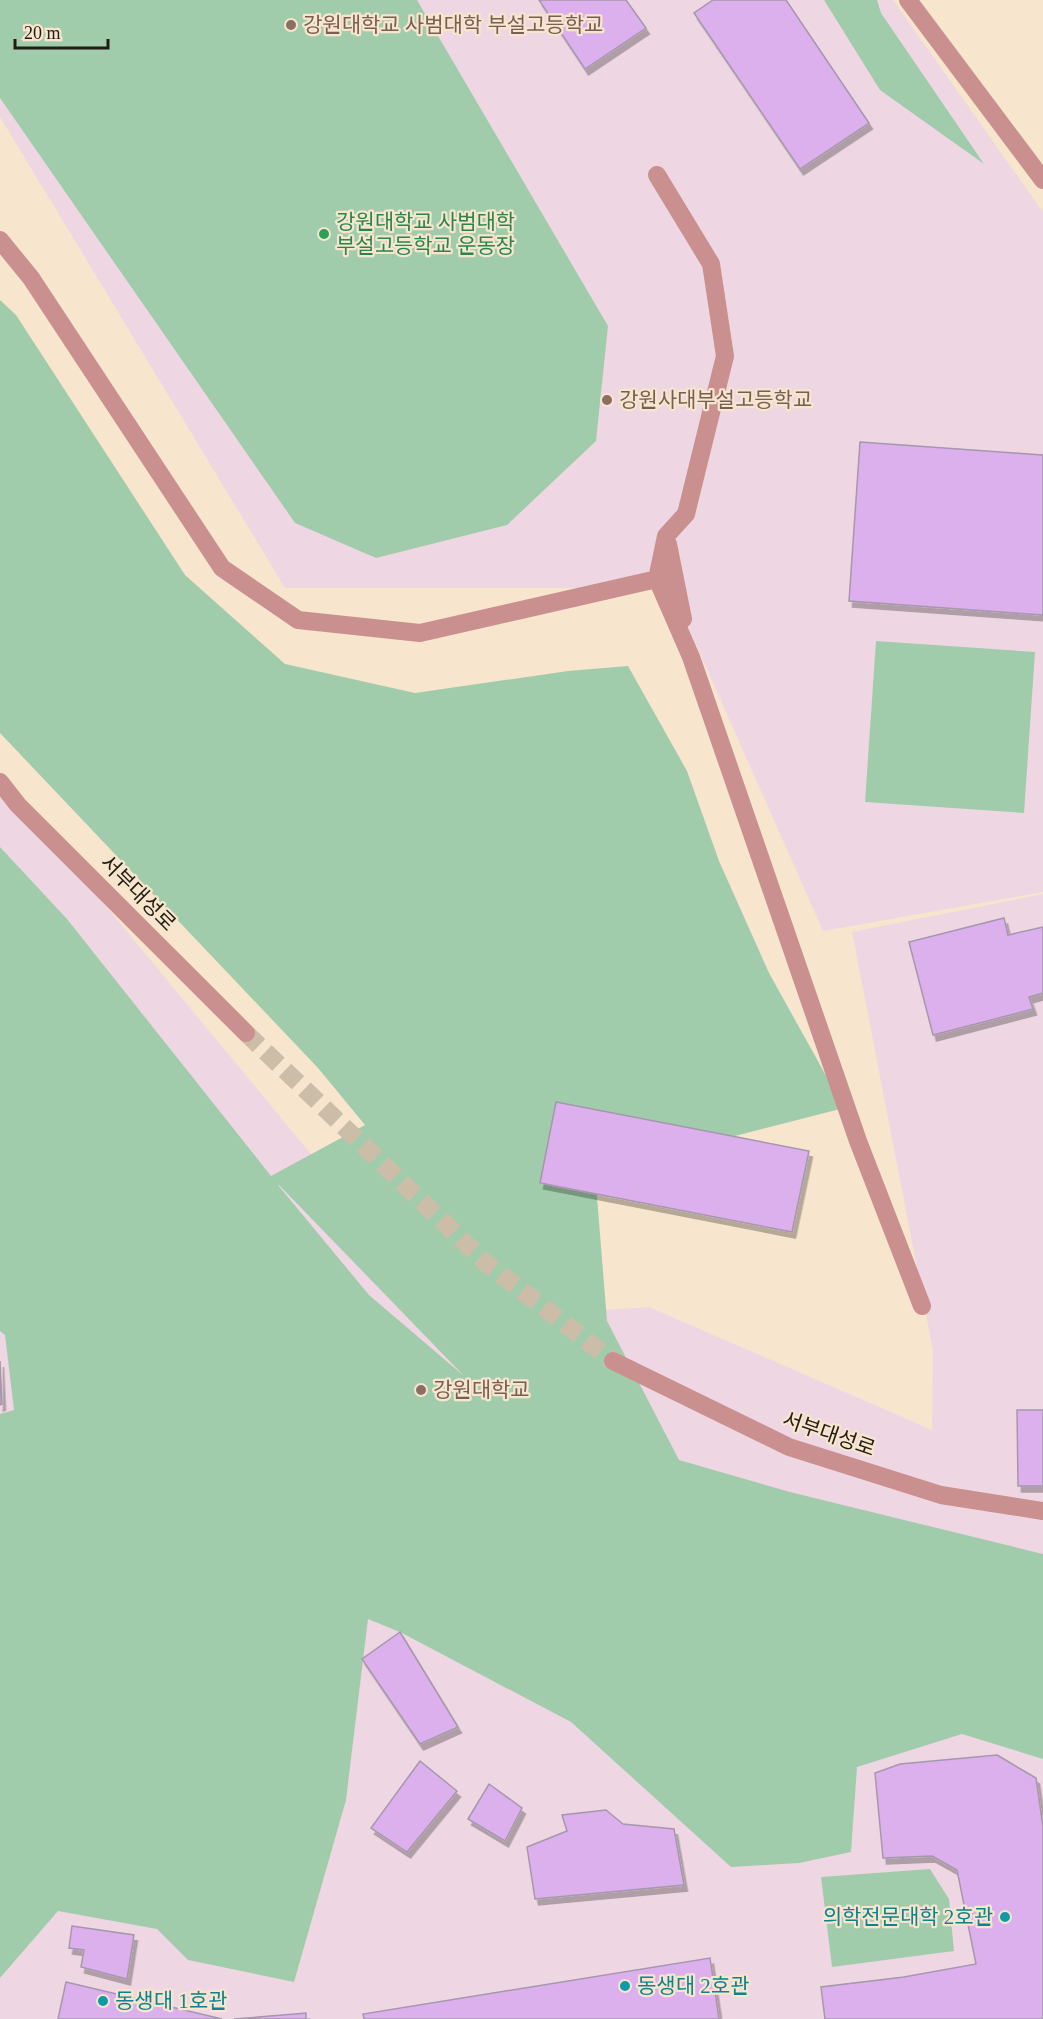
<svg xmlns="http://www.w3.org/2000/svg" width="1043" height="2019" font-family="'Times New Roman','Noto Sans KR',serif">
<defs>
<filter id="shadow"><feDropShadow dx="3.5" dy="6" stdDeviation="0" flood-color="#0004"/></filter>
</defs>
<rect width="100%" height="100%" fill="#f7e5ce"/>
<path fill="#eed7e3" d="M 0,0 L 893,0 L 1043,212 L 1043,892 L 823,931 L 671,588 L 285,588 L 0,117 Z
M 0,778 L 449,1321 L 649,1307 L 932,1430 L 933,1351 L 852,932 L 1043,894 L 1043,2019 L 0,2019 Z"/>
<path fill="#a1ccac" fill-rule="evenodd" d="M 0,0 L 417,0 L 608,326 L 596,441 L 507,525 L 376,558 L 295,523 L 0,98 Z
M 824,0 L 877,0 L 881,13 L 984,164 L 880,90 Z
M 0,300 L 16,315 L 185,575 L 285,664 L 415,693 L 568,671 L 628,666 L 687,771 L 719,861 L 769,973 L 844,1108 L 595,1172 L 607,1321 L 679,1460 L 790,1492 L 1043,1554 L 1043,1759 L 962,1734 L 857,1767 L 851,1852 L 799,1863 L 731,1867 L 571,1722 L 400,1632 L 368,1619 L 346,1800 L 294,1982 L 188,1960 L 157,1929 L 58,1911 L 0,1978 L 0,1414 L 14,1410 L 5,1335 L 0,1331 L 0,847 L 67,919 L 271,1176 L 365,1125 L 318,1068 L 0,733 ZM 278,1185 L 279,1185 L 464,1376 L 369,1295 Z
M 876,641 L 1035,652 L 1024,813 L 865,802 Z
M 930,1869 L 949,1899 L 954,1951 L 832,1967 L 821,1877 Z"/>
<path fill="#dbb0ed" stroke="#a697ad" stroke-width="1.5" filter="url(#shadow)" d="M 539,0 L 626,0 L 646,28 L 585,69 Z
M 713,0 L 786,0 L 869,123 L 800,169 L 694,13 Z
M 860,442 L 1043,455 L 1043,615 L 849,601 Z
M 1004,918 L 1008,935 L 1043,927 L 1043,993 L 1029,997 L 1033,1009 L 933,1035 L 909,942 Z
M 556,1102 L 809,1151 L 792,1232 L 540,1183 Z
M 0,1361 L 2,1404 L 0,1405 Z
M 1017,1410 L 1043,1410 L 1043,1486 L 1018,1486 Z
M 400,1632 L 458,1727 L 420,1744 L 362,1659 Z
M 997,1755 L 1036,1778 L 1043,1827 L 1043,2019 L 825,2019 L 821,1987 L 904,1977 L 976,1964 L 957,1870 L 932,1856 L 883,1858 L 875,1773 L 900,1764 Z
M 420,1761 L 457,1791 L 407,1852 L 371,1828 Z
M 489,1784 L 522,1808 L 505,1841 L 468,1819 Z
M 606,1810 L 623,1824 L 674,1829 L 684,1885 L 535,1899 L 527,1847 L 567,1831 L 562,1815 Z
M 72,1926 L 134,1935 L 127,1979 L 81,1967 L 84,1950 L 69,1948 Z
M 710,1958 L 719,2019 L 364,2019 L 363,2014 Z
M 66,1982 L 222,2019 L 58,2019 Z
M 306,2013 L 306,2019 L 234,2019 Z"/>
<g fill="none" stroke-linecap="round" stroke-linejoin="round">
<path stroke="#ccbda9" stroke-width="18" stroke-dasharray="18 9" stroke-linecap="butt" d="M 246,1033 L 486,1263 L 613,1361"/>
<path stroke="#ca9090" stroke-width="18" d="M 908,0 L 1043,180
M 0,240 L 31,278 L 222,568 L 298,620 L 420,633 L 657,579 L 691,657 L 858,1141 L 922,1306
M 668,544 L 683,619
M 657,579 L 666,536 L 686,514 L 725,356 L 711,264 L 657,175
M 0,782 L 18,805 L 246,1033
M 613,1361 L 789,1447 L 941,1495 L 1043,1511"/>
</g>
<g fill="#8d6e63" stroke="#f7e5ce" stroke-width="2">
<circle cx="291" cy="25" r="6"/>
<circle cx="607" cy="400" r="6"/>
<circle cx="421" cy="1390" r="6"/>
</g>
<circle fill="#2e9e5b" stroke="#f7e5ce" stroke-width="2" cx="324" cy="234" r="6"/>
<g fill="#0f9aa8" stroke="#f7e5ce" stroke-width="2">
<circle cx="1005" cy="1917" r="6"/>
<circle cx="625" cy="1986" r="6"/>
<circle cx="103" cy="2001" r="6"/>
</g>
<g text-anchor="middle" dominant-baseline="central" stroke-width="4.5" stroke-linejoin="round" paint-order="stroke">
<g font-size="21" fill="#785e54" stroke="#f7e5ce" text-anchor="start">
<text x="303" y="25">강원대학교 사범대학 부설고등학교</text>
<text x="619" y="400">강원사대부설고등학교</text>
<text x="433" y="1390">강원대학교</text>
</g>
<g font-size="21" fill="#27864d" stroke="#f7e5ce" text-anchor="start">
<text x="336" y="222">강원대학교 사범대학<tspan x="336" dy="24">부설고등학교 운동장</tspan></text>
</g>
<g font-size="21" fill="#221c13" stroke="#f7e5ce">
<text transform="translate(138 893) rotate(45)">서부대성로</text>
<text transform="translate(829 1434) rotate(19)">서부대성로</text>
</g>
<g font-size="21" fill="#0d838f" stroke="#f7e5ce" text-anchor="start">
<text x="993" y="1917" text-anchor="end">의학전문대학 2호관</text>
<text x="637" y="1986">동생대 2호관</text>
<text x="115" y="2001">동생대 1호관</text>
</g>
</g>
<path d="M15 39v9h93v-9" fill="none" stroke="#221c13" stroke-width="3"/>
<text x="24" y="39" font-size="18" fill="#221c13" stroke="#f7e5ce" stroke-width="4.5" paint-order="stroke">20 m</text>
</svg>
